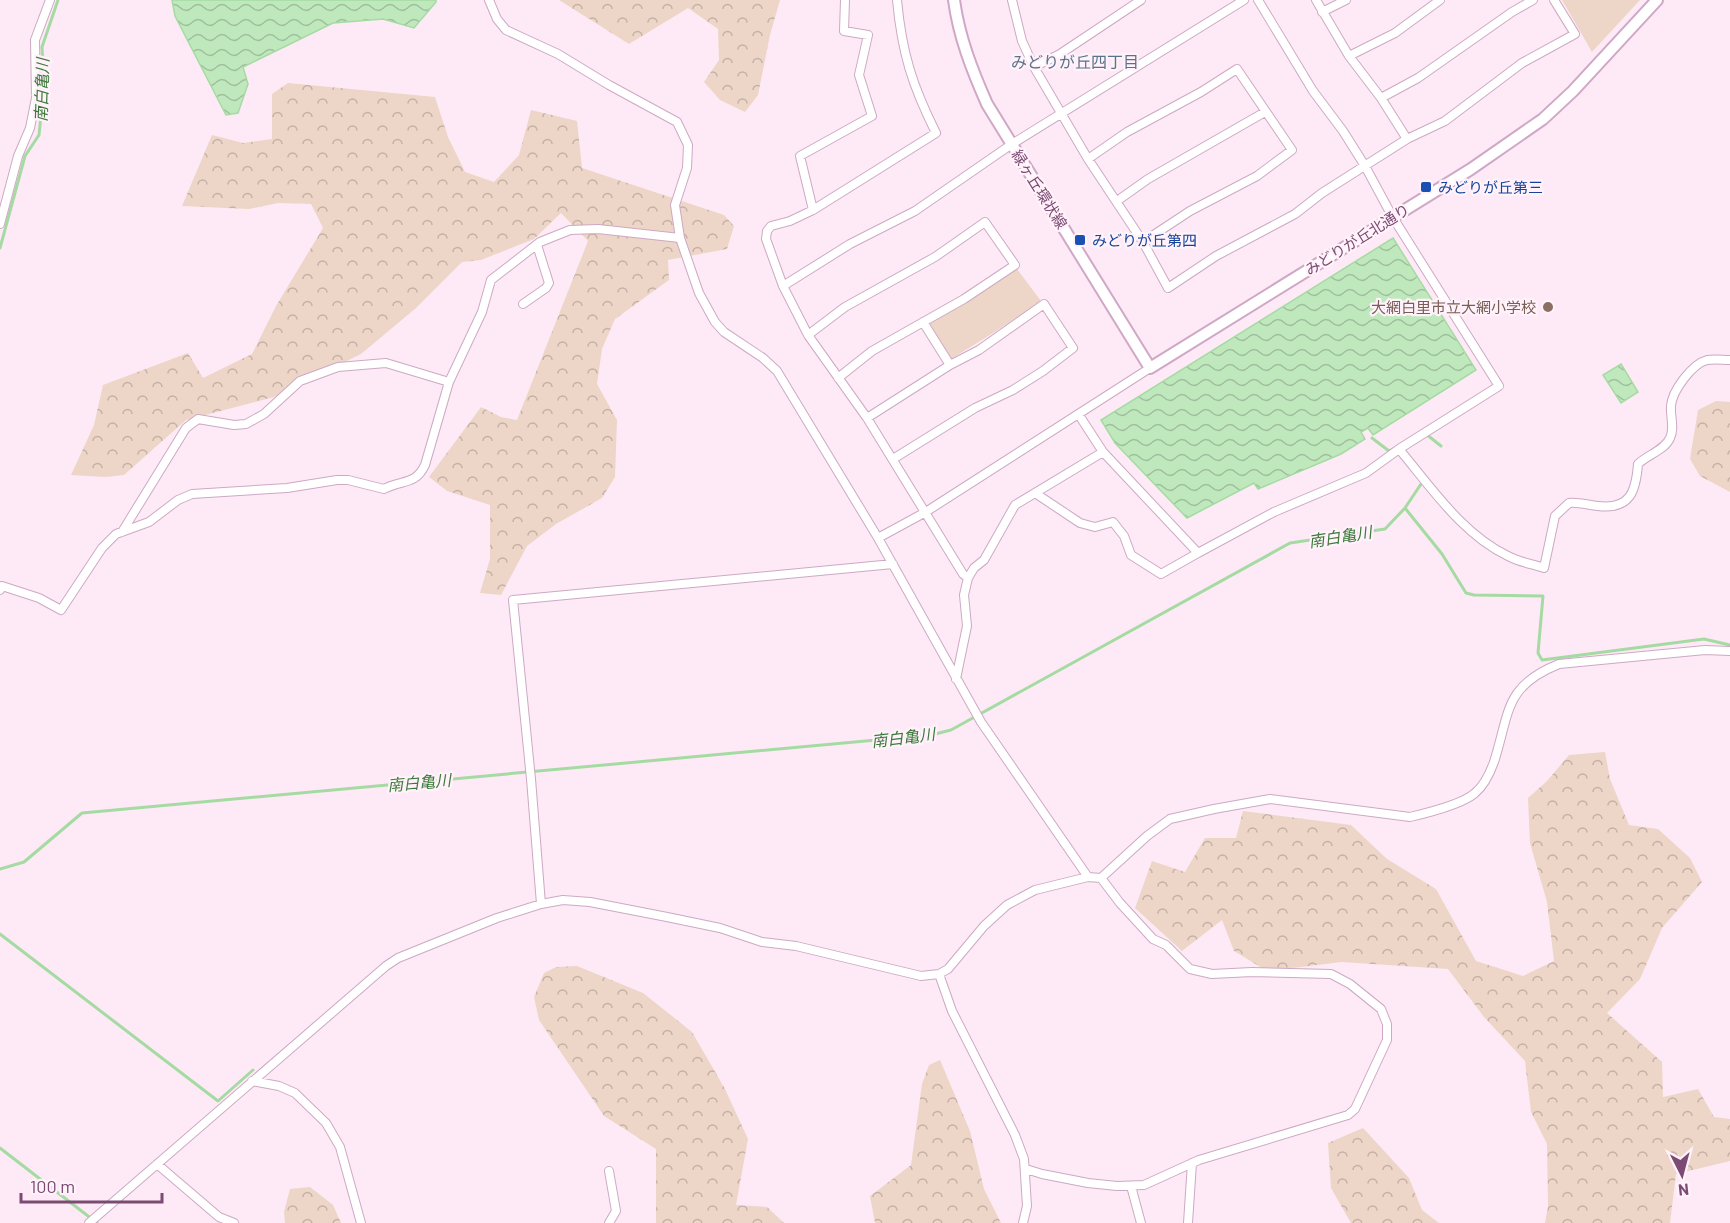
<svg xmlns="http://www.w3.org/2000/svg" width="1730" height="1223" font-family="Barlow,'Noto Sans JP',sans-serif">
<defs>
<pattern id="forest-crowns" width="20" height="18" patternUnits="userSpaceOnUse" patternTransform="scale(1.5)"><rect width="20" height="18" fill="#edd6c7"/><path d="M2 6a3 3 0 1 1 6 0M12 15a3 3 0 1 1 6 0" fill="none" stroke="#c5b0a6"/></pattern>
<pattern id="water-waves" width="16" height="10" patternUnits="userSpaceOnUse" patternTransform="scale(1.5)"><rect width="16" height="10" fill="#bfe9bd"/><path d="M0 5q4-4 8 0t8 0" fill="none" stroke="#a0bf9e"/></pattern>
</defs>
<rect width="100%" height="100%" fill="#fdeaf6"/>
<path fill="url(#forest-crowns)" d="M 559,0 L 780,0 L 770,35 L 758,95 L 745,112 L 720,100 L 704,82 L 719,60 L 718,29 L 688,8 L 629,44 Z
M 288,83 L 435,97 L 448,137 L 465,172 L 494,182 L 519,155 L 531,110 L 577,121 L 582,168 L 724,215 L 734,226 L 727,249 L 668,260 L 669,280 L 615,319 L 602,349 L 597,384 L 617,420 L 615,477 L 602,498 L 556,524 L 527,546 L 501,595 L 480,593 L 490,559 L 490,505 L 447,491 L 429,477 L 481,407 L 501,417 L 517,420 L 588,241 L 561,213 L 534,239 L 481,260 L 462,262 L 416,308 L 361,354 L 274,397 L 186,420 L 124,475 L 105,477 L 71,475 L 94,425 L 103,385 L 188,353 L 203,378 L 252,354 L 276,306 L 323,228 L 311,204 L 278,203 L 249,209 L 182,206 L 212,135 L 243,143 L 272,139 L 272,94 Z
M 1716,401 L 1730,402 L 1730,492 L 1700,476 L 1690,459 L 1698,410 Z
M 1605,752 L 1610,779 L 1629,825 L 1658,829 L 1690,858 L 1702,882 L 1662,928 L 1640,979 L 1607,1013 L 1662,1062 L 1663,1097 L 1698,1089 L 1714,1117 L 1730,1119 L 1730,1161 L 1676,1174 L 1670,1223 L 1545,1223 L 1548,1206 L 1547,1144 L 1531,1112 L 1525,1061 L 1484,1017 L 1448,969 L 1342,962 L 1267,971 L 1234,951 L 1222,920 L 1182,951 L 1135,908 L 1152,861 L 1185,872 L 1205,838 L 1236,838 L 1243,811 L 1351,825 L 1387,859 L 1436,889 L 1476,961 L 1523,976 L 1554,961 L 1547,902 L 1530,843 L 1528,798 L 1547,781 L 1569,755 Z
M 577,966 L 643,993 L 692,1032 L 725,1089 L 748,1139 L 736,1205 L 767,1207 L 784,1223 L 656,1223 L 656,1149 L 604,1116 L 539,1020 L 534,997 L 544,973 L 556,967 Z
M 940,1060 L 970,1131 L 984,1189 L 1001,1223 L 875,1223 L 870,1196 L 911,1165 L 922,1084 L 929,1065 Z
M 1363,1128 L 1409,1178 L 1422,1210 L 1439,1223 L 1351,1223 L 1331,1188 L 1328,1143 Z
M 310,1187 L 333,1205 L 341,1223 L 285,1223 L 284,1212 L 290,1189 Z"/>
<path fill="#edd6c7" d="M 1562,0 L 1640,0 L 1592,52 Z
M 1017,269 L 1041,301 L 993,333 L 951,359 L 929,322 L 974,297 Z"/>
<path fill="url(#water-waves)" stroke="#a5dba2" stroke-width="1.5" d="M 172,0 L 436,0 L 436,2 L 414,28 L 383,19 L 333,23 L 243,67 L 248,84 L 238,113 L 226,115 L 175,16 Z
M 1393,238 L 1476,370 L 1373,435 L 1368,428 L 1361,432 L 1365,439 L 1341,454 L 1258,489 L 1254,483 L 1187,518 L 1115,443 L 1101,420 Z
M 1621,364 L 1638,392 L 1621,403 L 1603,375 Z"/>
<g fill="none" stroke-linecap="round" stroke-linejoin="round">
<path stroke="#a5dba2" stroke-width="3" d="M 0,248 L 25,156 L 39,135 L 44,87 L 42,47 L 58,0
M 1426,434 L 1441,446
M 1372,438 L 1389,451 L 1395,448
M 1405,508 L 1442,554 L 1466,593 L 1474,595 L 1543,596 L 1538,653 L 1542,660 L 1704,639 L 1730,645
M 0,869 L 24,862 L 82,813 L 931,735 L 951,730 L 1290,543 L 1385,529 L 1405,508 L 1421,484
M 0,934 L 218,1101 L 253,1070
M 0,1148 L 97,1223"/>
<defs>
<path id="street" d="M 489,0 L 497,19 L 506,30 L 558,54 L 609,85 L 677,122 L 688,145 L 687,168 L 675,205 L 680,238 L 699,293 L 715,322 L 724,332 L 763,358 L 777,371 L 878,538 L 981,722 L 1088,877
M 897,0 C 902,53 912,85 936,133 L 813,210 L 790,221 L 771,226 L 767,231 L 766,239 L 783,286 L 808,335 L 867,418 L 963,574 L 968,578
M 1012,0 L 1022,41 L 1034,67 L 1088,159 L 1143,242 L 1168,288 L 1216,256 L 1295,214 L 1322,193 L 1407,139 L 1445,121 L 1522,63 L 1575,34 L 1554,0
M 1316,0 L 1349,56 L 1381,98 L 1407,139
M 1322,12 L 1346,0
M 1349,56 L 1395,33 L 1440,0
M 1034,67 L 1060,54 L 1141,0
M 1381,98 L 1418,78 L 1512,12 L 1533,0
M 1088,159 L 1127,132 L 1201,92 L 1237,69 L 1292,150 L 1257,176 L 1190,211 L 1143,242
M 1117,201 L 1148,179 L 1265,112
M 813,210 L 800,156 L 872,116 L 859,75 L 868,35 L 844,31 L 845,0
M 0,224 L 18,156 L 30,128 L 36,98 L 35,40 L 50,0
M 783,286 L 850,244 L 915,211 L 1012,144 L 1244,0
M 523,304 L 546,288 L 549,283 L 537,245
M 923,322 L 950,365
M 808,335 L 845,307 L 935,257 L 985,222 L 1015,265 L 964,299 L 872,351 L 838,378
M 1079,415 L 1103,452 L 1198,553 L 1274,512 L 1366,473 L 1399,449 L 1499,386 L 1392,216 L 1365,166 L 1343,131 L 1313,91 L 1258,0
M 867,418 L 950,365 L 979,350 L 1044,304 L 1073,348 L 1043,371 L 1013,390 L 975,408 L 893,459
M 1399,449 C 1431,487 1462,534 1508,556 C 1519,562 1532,564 1544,568 L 1555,516 L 1569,503 C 1579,502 1588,505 1598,506 C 1631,510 1636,490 1638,464 C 1647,455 1665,450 1670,438 C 1675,428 1670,416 1671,406 C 1672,391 1692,364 1707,360 C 1714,359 1723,360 1730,360
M 1035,493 L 1080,523 L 1095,527 L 1113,522 L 1124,536 L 1131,555 L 1161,574 L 1198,553
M 122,532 L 186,428 L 198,419 L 234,425 L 246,424 L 264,414 L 300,381 L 338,367 L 386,363 L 449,382
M 878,538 L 924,513 L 1150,368
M 0,590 L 2,586 L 39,598 L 61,610 L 102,548 L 116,534 L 149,522 L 178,500 L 192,494 L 287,488 L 337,480 L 348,480 L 384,489 C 402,479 415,486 425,465 L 449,382 L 482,312 L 491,280 L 540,242 L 570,230 L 598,229 L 680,238
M 956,679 L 967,626 L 964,595 L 968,578 L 974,568 L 984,560 L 1015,505 L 1103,452
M 541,904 L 531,779 L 513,600 L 893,564
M 939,974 L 952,1011 L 1015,1135 L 1024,1159 L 1027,1206 L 1023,1223
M 252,1081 L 279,1086 L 295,1093 L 326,1123 L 340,1147 L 361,1223
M 157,1164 L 219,1217 L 234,1223
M 1026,1169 L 1042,1174 L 1088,1183 L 1117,1186 L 1144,1185 L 1199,1160 L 1348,1115 L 1355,1109 L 1387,1040 L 1387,1024 L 1381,1009 L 1350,984 L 1331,974 L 1252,972 L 1212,974 L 1190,969 L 1166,945 L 1153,939 L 1120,903 L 1101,878
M 609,1171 L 616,1211 L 609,1223
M 1131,1186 L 1141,1223
M 89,1223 L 386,966 L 398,958 L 497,918 L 541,904 L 563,900 L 590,902 L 667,917 L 720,928 L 762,942 L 796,946 L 921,976 L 939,974 L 948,969 L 984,926 L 1007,905 L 1035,890 L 1088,877 L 1101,878 L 1147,836 L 1170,819 L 1214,809 L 1270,799 L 1410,817 C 1427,813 1463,804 1475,793 C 1485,785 1490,773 1494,762 C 1510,712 1504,686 1559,664 L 1705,650 L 1730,651
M 1188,1223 L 1192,1163"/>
<path id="secondary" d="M 954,0 C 959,37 972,70 987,104 L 1150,368 L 1471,169 L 1543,119 L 1573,91 L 1657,0"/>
</defs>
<use href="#street" stroke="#cda9c4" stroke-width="10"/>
<use href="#secondary" stroke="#d0a7c6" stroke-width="14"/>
<use href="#street" stroke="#fff" stroke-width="8"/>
<use href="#secondary" stroke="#fff" stroke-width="10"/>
</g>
<g fill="#1a4fb4" stroke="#fff2fa" stroke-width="2">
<rect x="1420" y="181" width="12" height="12" rx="3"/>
<rect x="1074" y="234" width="12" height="12" rx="3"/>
</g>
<circle fill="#8d6e63" stroke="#fff2fa" stroke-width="2" cx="1548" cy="307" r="6"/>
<g text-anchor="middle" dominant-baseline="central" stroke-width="4.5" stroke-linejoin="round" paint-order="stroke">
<g font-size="15" fill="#164399" stroke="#fff2fa" text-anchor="start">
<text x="1438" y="187">みどりが丘第三</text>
<text x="1092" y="240">みどりが丘第四</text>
</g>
<g font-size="15" fill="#7b4b73" stroke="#fff2fa">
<text transform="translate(1040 189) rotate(58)">緑ヶ丘環状線</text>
<text transform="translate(1357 239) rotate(-32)">みどりが丘北通り</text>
</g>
<g font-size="15" fill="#785e54" stroke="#fff2fa" text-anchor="end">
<text x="1536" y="307">大網白里市立大網小学校</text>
</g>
<g font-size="16" fill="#5b7388" stroke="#fff2fa">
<text x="1075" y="61">みどりが丘四丁目</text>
</g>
<g font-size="16" font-style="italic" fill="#3c793a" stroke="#fff2fa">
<text transform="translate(41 90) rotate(-88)">南白亀川</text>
<text transform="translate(1340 536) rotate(-9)">南白亀川</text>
<text transform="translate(903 737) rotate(-7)">南白亀川</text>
<text transform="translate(419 782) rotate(-5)">南白亀川</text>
</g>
</g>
<g transform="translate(1682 1175) rotate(174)" stroke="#fff2fa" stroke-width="4.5" paint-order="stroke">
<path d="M0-4.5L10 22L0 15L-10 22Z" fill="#7b4b73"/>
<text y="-9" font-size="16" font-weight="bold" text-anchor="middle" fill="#7b4b73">N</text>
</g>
<path d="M21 1193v9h141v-9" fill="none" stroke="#7b4b73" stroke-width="3"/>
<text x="30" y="1193" font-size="18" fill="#7b4b73" stroke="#fff2fa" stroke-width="4.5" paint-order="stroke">100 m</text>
</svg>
